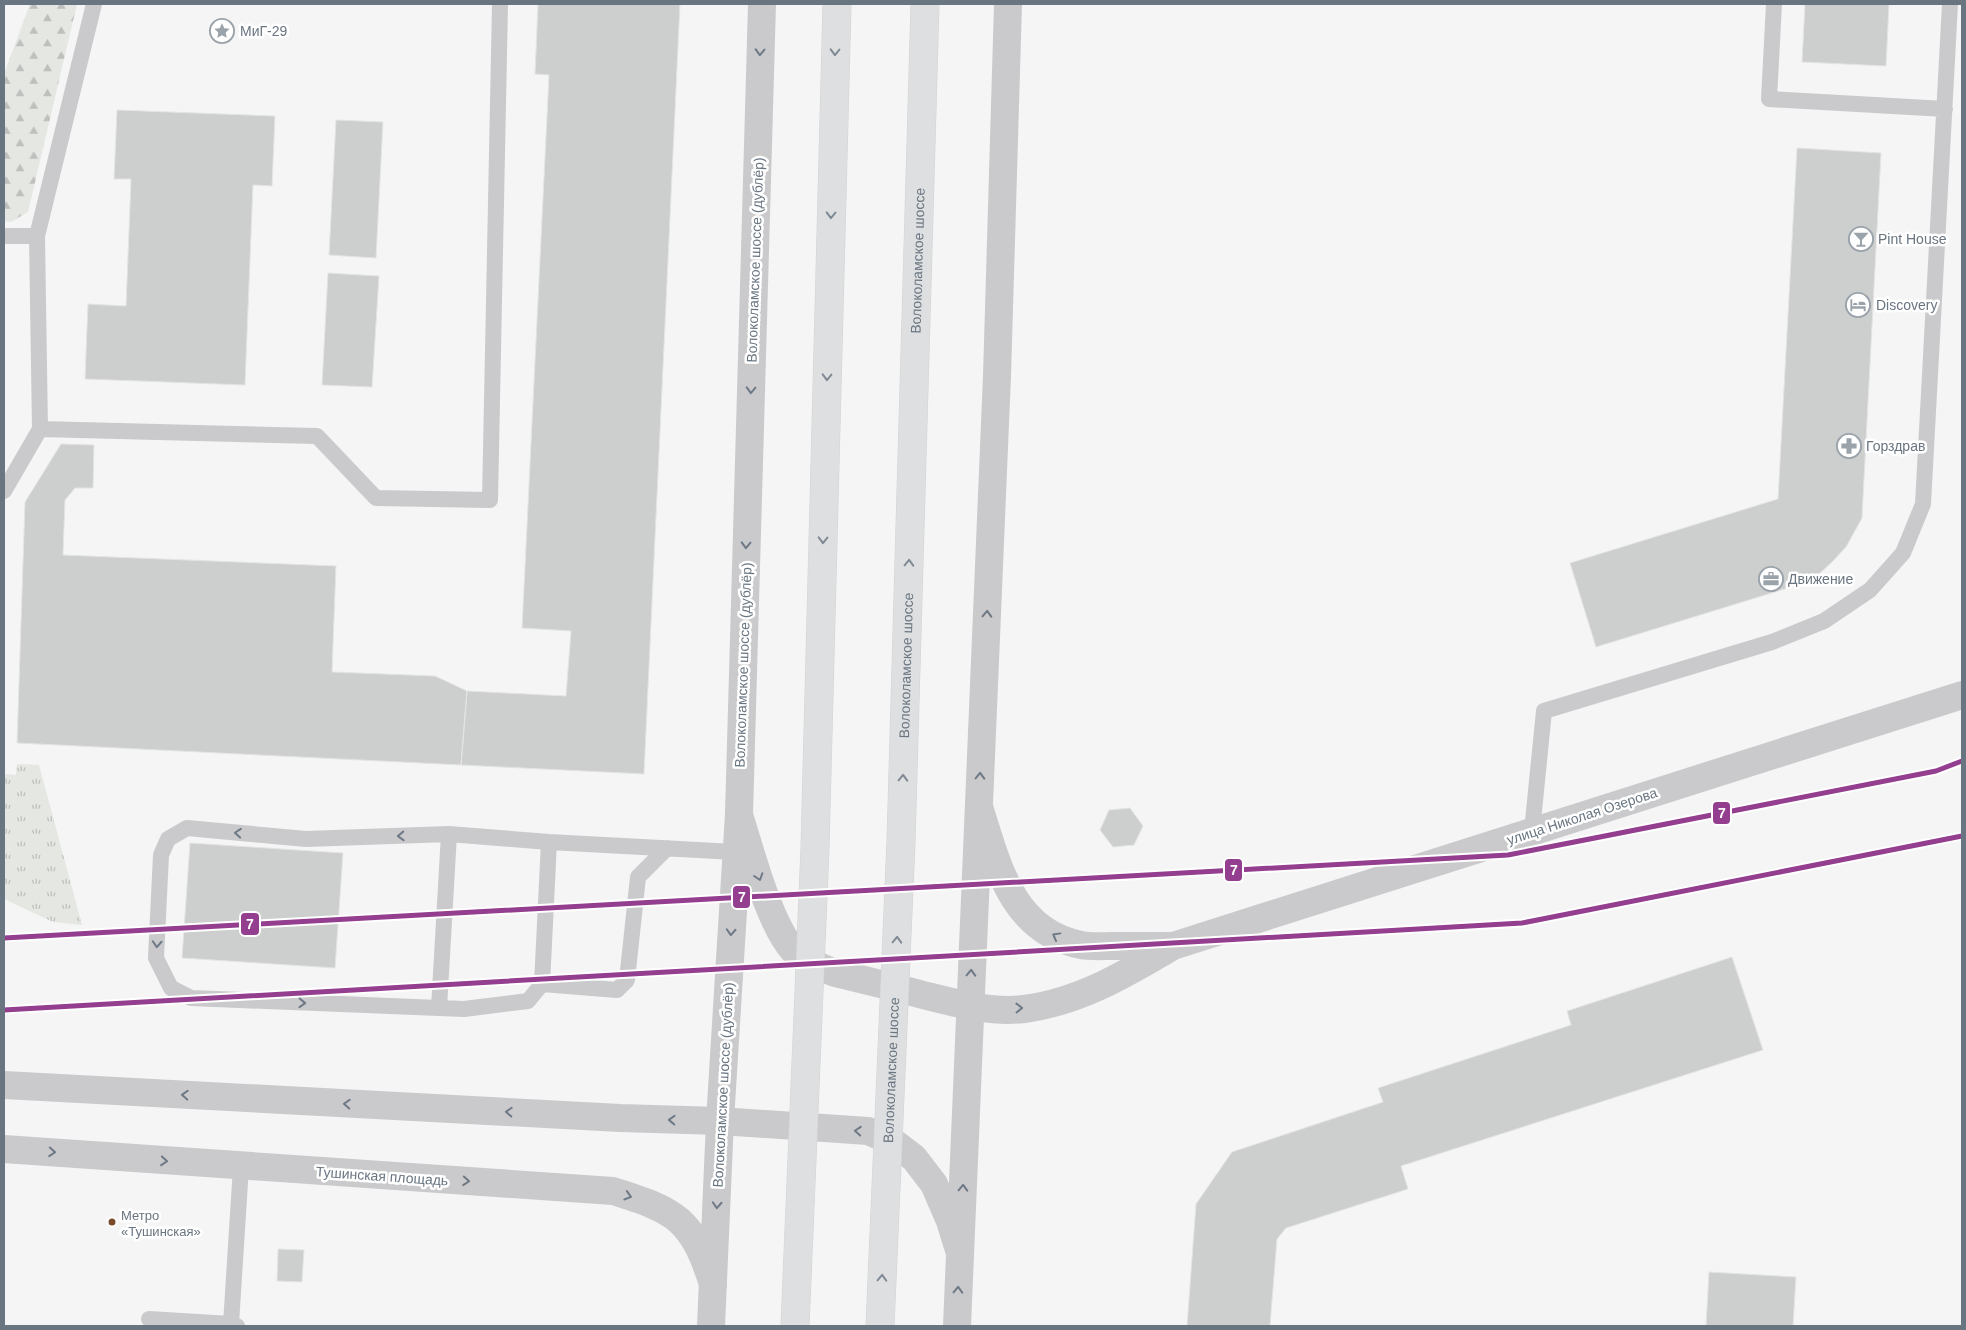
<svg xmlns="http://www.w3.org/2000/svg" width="1966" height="1330" font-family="Helvetica,sans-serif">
<defs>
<pattern id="grass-tufts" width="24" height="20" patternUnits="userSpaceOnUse" patternTransform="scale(1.25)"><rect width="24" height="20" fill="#e4e7e2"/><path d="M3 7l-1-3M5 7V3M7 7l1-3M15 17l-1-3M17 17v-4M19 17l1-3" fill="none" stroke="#bdc0bd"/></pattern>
<pattern id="forest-firs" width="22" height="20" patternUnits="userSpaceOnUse" patternTransform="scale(1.25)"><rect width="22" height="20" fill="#e4e7e2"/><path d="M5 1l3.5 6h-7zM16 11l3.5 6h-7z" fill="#bdc0bd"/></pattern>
</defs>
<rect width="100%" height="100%" fill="#f5f5f5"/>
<path fill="url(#grass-tufts)" d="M 17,764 L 39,765 L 82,925 L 53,922 L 4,899 L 4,774 L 16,775 Z"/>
<path fill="url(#forest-firs)" d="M 30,4 L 77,4 L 28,212 L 11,222 L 4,221 L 4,74 Z"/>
<path fill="#cdcece" stroke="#e4e4e4" d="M 538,4 L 680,4 L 644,774 L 461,765 L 467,691 L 566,696 L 571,631 L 522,628 L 549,75 L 535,74 Z
M 1805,4 L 1889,4 L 1886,66 L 1802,62 Z
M 117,110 L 275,116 L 272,186 L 253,185 L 245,385 L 85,379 L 88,304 L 126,306 L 131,179 L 114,179 Z
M 336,120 L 383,122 L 376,258 L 329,255 Z
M 1797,148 L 1881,153 L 1862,518 L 1846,547 L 1832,562 L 1819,574 L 1801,584 L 1596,647 L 1570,563 L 1778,499 Z
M 328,273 L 379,276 L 372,387 L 322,385 Z
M 61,444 L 94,445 L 93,488 L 75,488 L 65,500 L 63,555 L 336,566 L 332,672 L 435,676 L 467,691 L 461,765 L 17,743 L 25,502 Z
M 1130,808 L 1143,826 L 1134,845 L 1113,847 L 1100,830 L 1109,810 Z
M 190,843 L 343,853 L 335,968 L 182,958 Z
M 1732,957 L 1763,1050 L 1401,1166 L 1408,1189 L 1286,1228 L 1277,1239 L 1270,1326 L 1187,1326 L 1196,1204 L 1232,1152 L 1383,1102 L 1378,1088 L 1571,1025 L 1567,1011 Z
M 278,1249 L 304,1250 L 302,1282 L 277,1281 Z
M 1709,1272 L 1796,1277 L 1793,1326 L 1706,1326 Z"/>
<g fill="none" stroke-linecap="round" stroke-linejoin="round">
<path stroke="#cacacc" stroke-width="16" d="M 1774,4 L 1769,99 L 1945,109
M 4,236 L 37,236 L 40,429 L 4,491
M 37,236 L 94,4
M 40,429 L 317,436 L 376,498 L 490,500 L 500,4
M 1532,831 L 1544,711 L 1772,642 L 1824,621 L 1870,590 L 1903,553 L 1923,504 L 1950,4
M 549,842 L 542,984 L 528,1001 L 464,1009 L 191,998 L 171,988 L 156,958 L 161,855 L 168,839 L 187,828 L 306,839 L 449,834 L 549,842 L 735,852
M 542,984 L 617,990 L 627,980 L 638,877 L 667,848
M 439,1008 L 449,834
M 149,1319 L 231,1324 L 237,1326
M 231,1324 L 241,1167"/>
<path stroke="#cacacc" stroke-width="28" d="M 980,810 C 998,867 1013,932 1081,945 C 1091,947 1102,946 1112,946 C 1132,946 1153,946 1173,946
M 739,815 C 751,852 769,924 794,951 C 805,961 821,967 835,973 C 864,980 894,987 923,995 C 955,1003 991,1013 1024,1009 C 1079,1002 1126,974 1173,946 L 1962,695
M 4,1085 L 620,1118 L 720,1121 L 868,1131 L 893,1142 L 914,1158 L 934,1184 L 950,1221 L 960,1253
M 4,1149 L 613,1191 C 677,1211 692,1219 713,1284"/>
<path stroke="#cacacc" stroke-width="28" d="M 711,1326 L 720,1121 L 739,814 L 762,4
M 957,1326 L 997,376 L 1008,4"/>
<defs>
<g id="primary-bridge">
<path d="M 795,1326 L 815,848 L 837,4"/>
<path id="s1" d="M 880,1326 L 901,842 L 925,4"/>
</g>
</defs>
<use href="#primary-bridge" stroke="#d2d3d4" stroke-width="29" stroke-linecap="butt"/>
<use href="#primary-bridge" stroke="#dedfe0" stroke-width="28"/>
<defs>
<path id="metro-1" d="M 4,938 L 1508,855 L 1936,771 L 1962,761
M 4,1010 L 1522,923 L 1962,836"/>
</defs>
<use href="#metro-1" stroke="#fff" stroke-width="9"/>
<use href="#metro-1" stroke="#943e90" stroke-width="5"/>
</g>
<defs><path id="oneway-chevron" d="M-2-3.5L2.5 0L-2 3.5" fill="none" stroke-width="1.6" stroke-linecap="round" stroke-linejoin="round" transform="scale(1.25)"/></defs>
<g stroke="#6e7985">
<use href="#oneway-chevron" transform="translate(760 52) rotate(92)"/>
<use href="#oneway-chevron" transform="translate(751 390) rotate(92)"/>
<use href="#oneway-chevron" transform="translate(746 545) rotate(92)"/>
<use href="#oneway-chevron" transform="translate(987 614) rotate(-88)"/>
<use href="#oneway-chevron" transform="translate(980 776) rotate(-88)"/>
<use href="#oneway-chevron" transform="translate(238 833) rotate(-175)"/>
<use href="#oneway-chevron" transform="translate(401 836) rotate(178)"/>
<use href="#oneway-chevron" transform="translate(759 877) rotate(72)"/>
<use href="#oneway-chevron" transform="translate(731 932) rotate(93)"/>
<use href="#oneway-chevron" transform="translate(1056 936) rotate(-151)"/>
<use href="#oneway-chevron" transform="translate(157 944) rotate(93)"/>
<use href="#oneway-chevron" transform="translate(971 973) rotate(-88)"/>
<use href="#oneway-chevron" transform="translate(302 1003) rotate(2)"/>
<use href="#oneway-chevron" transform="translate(1019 1008) rotate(-1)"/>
<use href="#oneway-chevron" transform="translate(185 1095) rotate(-177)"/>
<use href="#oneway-chevron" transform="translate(347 1104) rotate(-177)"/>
<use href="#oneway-chevron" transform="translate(509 1112) rotate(-177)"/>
<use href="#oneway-chevron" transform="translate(672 1120) rotate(-178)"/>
<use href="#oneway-chevron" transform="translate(858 1131) rotate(-176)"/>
<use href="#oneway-chevron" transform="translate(52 1152) rotate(4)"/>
<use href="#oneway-chevron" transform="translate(164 1161) rotate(5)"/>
<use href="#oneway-chevron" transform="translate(466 1181) rotate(4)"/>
<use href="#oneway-chevron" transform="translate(963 1188) rotate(-88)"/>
<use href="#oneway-chevron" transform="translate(628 1196) rotate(17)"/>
<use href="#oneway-chevron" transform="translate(717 1205) rotate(93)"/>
<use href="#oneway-chevron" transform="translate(958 1290) rotate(-88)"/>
</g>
<g stroke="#808a94">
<use href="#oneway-chevron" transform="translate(835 52) rotate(91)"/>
<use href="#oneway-chevron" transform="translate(831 215) rotate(91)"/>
<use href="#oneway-chevron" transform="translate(827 377) rotate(91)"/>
<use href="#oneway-chevron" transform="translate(823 540) rotate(91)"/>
<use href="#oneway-chevron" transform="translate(909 563) rotate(-88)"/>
<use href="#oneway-chevron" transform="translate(903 778) rotate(-88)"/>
<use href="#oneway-chevron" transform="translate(897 940) rotate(-88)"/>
<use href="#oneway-chevron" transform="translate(882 1278) rotate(-88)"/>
</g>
<defs>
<symbol id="sight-ring" viewBox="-11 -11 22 22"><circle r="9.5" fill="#fff" stroke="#9aa2aa" stroke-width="1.5"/><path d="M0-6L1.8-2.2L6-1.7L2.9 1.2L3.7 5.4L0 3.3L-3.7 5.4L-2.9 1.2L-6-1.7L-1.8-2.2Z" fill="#9aa2aa"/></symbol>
<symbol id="bar-ring" viewBox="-11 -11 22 22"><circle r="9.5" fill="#fff" stroke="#9aa2aa" stroke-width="1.5"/><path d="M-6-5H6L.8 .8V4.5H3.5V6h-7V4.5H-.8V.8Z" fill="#9aa2aa"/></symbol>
<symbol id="hotel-ring" viewBox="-11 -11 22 22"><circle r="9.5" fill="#fff" stroke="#9aa2aa" stroke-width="1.5"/><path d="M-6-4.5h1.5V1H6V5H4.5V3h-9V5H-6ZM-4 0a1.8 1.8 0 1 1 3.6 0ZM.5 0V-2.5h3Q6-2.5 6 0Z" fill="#9aa2aa"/></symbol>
<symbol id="pharmacy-ring" viewBox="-11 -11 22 22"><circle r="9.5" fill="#fff" stroke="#9aa2aa" stroke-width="1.5"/><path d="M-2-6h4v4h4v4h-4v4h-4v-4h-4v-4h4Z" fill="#9aa2aa"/></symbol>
<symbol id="office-ring" viewBox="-11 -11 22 22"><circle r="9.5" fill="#fff" stroke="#9aa2aa" stroke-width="1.5"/><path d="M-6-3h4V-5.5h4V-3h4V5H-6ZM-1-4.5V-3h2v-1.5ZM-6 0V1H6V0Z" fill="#9aa2aa"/></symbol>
</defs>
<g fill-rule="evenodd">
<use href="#sight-ring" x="208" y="17" width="28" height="28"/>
<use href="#bar-ring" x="1847" y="225" width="28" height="28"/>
<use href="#hotel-ring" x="1844" y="291" width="28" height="28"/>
<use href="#pharmacy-ring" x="1835" y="432" width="28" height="28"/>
<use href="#office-ring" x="1757" y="565" width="28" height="28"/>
</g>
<circle fill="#7a4b2a" stroke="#fff" stroke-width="2" cx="112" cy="1222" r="4.5"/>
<g text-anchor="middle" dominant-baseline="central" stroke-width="5" stroke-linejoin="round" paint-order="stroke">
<g font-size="13" fill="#697581" stroke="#fff" text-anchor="start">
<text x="121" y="1215">Метро<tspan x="121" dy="16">«Тушинская»</tspan></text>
</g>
<g font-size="14" fill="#697581" stroke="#fff" text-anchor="start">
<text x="240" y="31">МиГ-29</text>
<text x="1878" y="239">Pint House</text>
<text x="1876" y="305">Discovery</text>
<text x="1866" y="446">Горздрав</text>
<text x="1788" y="579">Движение</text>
</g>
<g font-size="14" fill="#697581" stroke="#fff">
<text transform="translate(755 260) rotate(-88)">Волоколамское шоссе (дублёр)</text>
<text stroke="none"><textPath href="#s1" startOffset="1066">Волоколамское шоссе</textPath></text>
<text transform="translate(743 665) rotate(-88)">Волоколамское шоссе (дублёр)</text>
<text stroke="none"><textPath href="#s1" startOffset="661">Волоколамское шоссе</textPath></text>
<text transform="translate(1582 816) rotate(-18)">улица Николая Озерова</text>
<text stroke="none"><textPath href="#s1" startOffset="256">Волоколамское шоссе</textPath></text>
<text transform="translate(723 1085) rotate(-87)">Волоколамское шоссе (дублёр)</text>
<text transform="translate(382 1176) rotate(4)">Тушинская площадь</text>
</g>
</g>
<g stroke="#fff" stroke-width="2">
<rect x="1712" y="801" width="19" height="24" rx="5" fill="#943e90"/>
<rect x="1224" y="858" width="19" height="24" rx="5" fill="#943e90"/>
<rect x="732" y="885" width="19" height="24" rx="5" fill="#943e90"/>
<rect x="240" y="912" width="20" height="24" rx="5" fill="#943e90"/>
</g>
<g font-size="14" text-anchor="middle" font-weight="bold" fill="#fff">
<text x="1722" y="818">7</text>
<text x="1234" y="875">7</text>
<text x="742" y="902">7</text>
<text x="250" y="929">7</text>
</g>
<rect width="1966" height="1330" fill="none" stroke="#697581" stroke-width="10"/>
</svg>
